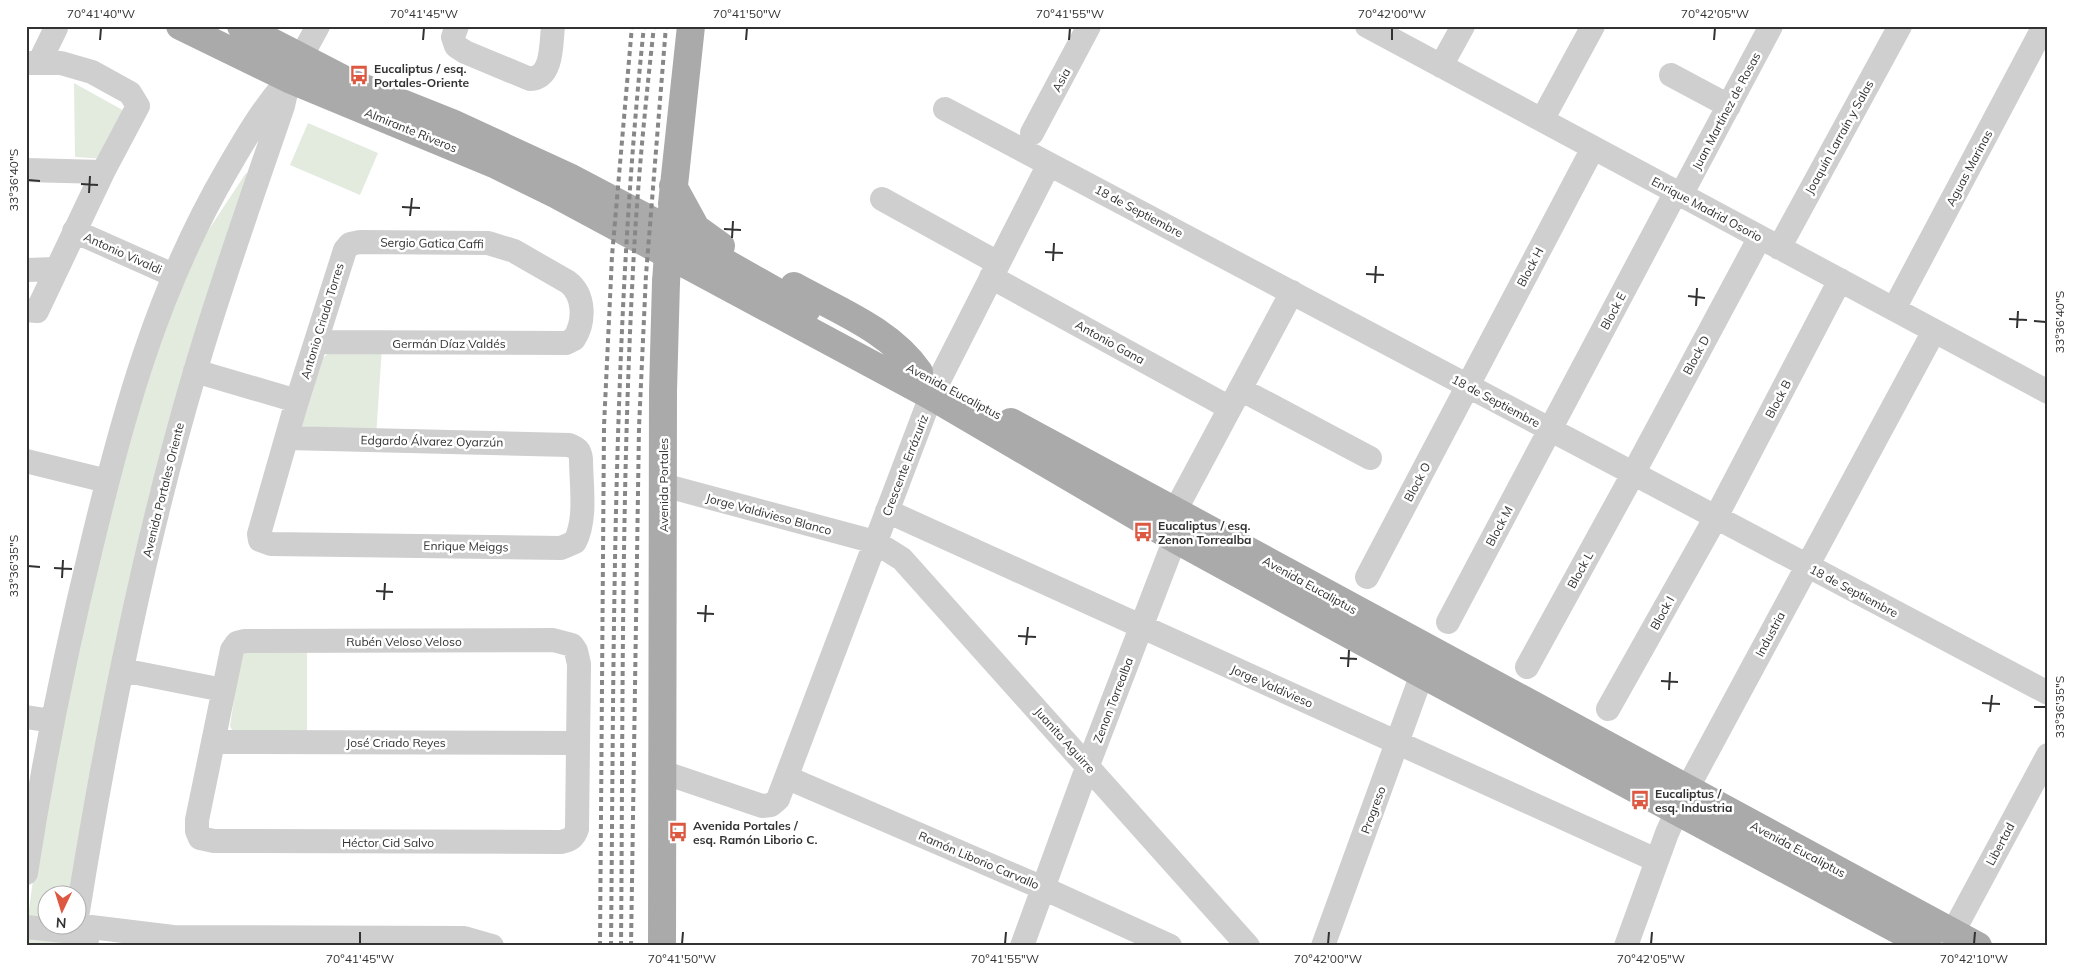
<svg xmlns="http://www.w3.org/2000/svg" width="2074" height="972" font-family="Mulish,sans-serif">
<rect width="100%" height="100%" fill="#fff"/>
<path fill="#e3ebdf" d="M 74,83 L 128,113 L 105,159 L 75,157 Z
M 308,123 L 378,153 L 360,195 L 290,165 Z
M 246,173 L 254,177 L 160,472 L 77,894 L 48,894 L 48,924 L 73,925 L 69,946 L 26,946 L 28,917 L 43,806 L 128,429 L 188,261 Z
M 382,347 L 376,437 L 302,427 L 320,360 L 329,353 Z
M 307,651 L 307,732 L 232,730 L 230,726 L 240,660 L 243,654 L 249,652 Z"/>
<g fill="none" stroke-linecap="round" stroke-linejoin="round">
<path stroke="#cfcfcf" stroke-width="24" d="M 457,26 L 453,37 L 456,46 L 465,52 L 530,79 C 553,78 551,44 553,26
M 1367,26 L 2048,392
M 26,63 L 61,63 L 92,72 L 130,93 L 138,106 L 103,172 L 37,311 L 26,310
M 39,63 L 56,28
M 1441,66 L 1463,26
M 1671,75 L 1729,106
M 945,109 L 2048,693
M 1542,120 L 1593,26
M 1032,133 L 1089,26
M 26,170 L 103,172
M 1681,195 L 1771,26
M 882,199 L 998,263
M 74,231 L 173,275
M 1779,248 L 1900,26
M 26,270 L 55,269
M 991,277 L 1230,408
M 1894,309 L 2044,26
M 195,371 L 297,401
M 1240,389 L 1370,458
M 287,438 L 569,445 C 577,448 580,450 581,459 C 581,485 587,518 575,542 L 561,548 L 271,544 L 260,540 L 259,534 L 297,401 L 345,250 L 350,244 L 360,242 L 488,243 L 514,251 L 568,282 C 585,295 585,322 574,339 L 566,343 L 316,342
M 26,461 L 107,481
M 663,485 L 875,542 L 902,559 L 1248,946
M 887,511 L 1656,860
M 1175,511 L 1292,292
M 1367,577 L 1593,148
M 1448,622 L 1676,192
M 553,640 L 572,645 L 576,651 L 579,664 L 577,829 C 574,838 570,840 561,842 L 214,841 L 200,838 L 197,831 L 197,820 L 232,650 L 237,643 L 245,641 Z
M 1527,667 L 1633,474 L 1760,237
M 122,670 L 223,690
M 1608,709 L 1716,517 L 1840,280
M 26,717 L 52,721
M 213,742 L 578,743
M 662,772 L 762,806 L 771,805 L 778,799 L 931,396 L 1049,164
M 788,778 L 1043,888 L 1170,946
M 26,873 C 43,763 65,655 91,548 C 123,414 157,290 227,170 C 244,141 261,111 283,86
M 78,911 C 107,730 143,548 195,372 C 221,283 253,194 283,106 L 289,79 L 318,26
M 26,927 L 74,932 L 87,940
M 74,932 L 91,927 L 173,937 L 464,938 L 492,946
M 1953,932 L 2048,755
M 1022,946 L 1088,765 L 1175,539
M 1323,946 L 1422,674
M 1626,946 L 1667,833 L 1687,789 L 1934,331"/>
<path stroke="#aaa" stroke-width="28" d="M 180,26 L 289,79 L 494,164 L 555,194 L 931,396 L 1175,539 L 1416,671 L 1928,946
M 241,26 L 349,82 L 452,123 L 569,177 L 645,217 L 807,309
M 673,186 L 696,228 L 721,246
M 672,204 L 691,26
M 794,286 C 837,310 890,330 919,372
M 1011,422 L 1978,946
M 662,946 L 663,391 L 666,282"/>
<path stroke="#878787" stroke-width="4" stroke-dasharray="5 4" stroke-linecap="butt" d="M 600,946 L 604,426 L 612,256 L 632,26
M 611,946 C 614,639 612,332 644,26
M 621,946 C 623,721 621,495 633,270 C 637,189 645,107 654,26
M 631,946 L 639,427 L 646,275 L 666,26"/>
<path stroke="#aaa" stroke-width="28" d="M 666,282 L 671,213"/>
</g>
<path fill="none" stroke="#323232" stroke-width="2" d="M 100,40 L 101,28M 423,40 L 424,28M 746,40 L 747,28M 1069,40 L 1070,28M 1392,40 L 1392,28M 1714,40 L 1715,28M 28,180 L 40,181M 81,184 L 98,185M 89,193 L 90,176M 402,207 L 420,208M 410,216 L 412,198M 724,229 L 741,230M 732,238 L 733,221M 1045,252 L 1063,253M 1053,261 L 1054,243M 1366,274 L 1384,275M 1375,283 L 1376,266M 1688,296 L 1705,298M 1696,306 L 1697,288M 2009,319 L 2027,320M 2034,321 L 2046,322M 2017,328 L 2018,311M 28,566 L 40,567M 54,568 L 72,569M 62,578 L 63,560M 376,591 L 393,592M 384,600 L 385,583M 697,613 L 714,614M 705,622 L 706,605M 1018,636 L 1036,637M 1026,645 L 1028,627M 1340,658 L 1357,659M 1348,667 L 1349,650M 1661,681 L 1678,682M 1669,690 L 1670,672M 1982,703 L 2000,704M 2034,707 L 2046,707M 1990,712 L 1992,695M 360,944 L 360,932M 682,944 L 683,932M 1005,944 L 1006,932M 1328,944 L 1329,932M 1651,944 L 1652,932M 1974,944 L 1975,932"/>
<defs>
<symbol id="bus-bare" viewBox="-9 -9 18 18"><path d="M-5-6H5V4H4V6H2V4H-2V6H-4V4H-5ZM-3.5-4V0h7V-4ZM-3.5 1.2v1.5H-2V1.2ZM2 1.2v1.5H3.5V1.2Z" fill="#dd5841" stroke="#fff" stroke-width="2.5" paint-order="stroke"/></symbol>
</defs>
<g fill-rule="evenodd">
<use href="#bus-bare" x="345" y="61" width="28" height="28"/>
<use href="#bus-bare" x="1129" y="518" width="28" height="28"/>
<use href="#bus-bare" x="1626" y="786" width="28" height="28"/>
<use href="#bus-bare" x="664" y="818" width="28" height="28"/>
</g>
<g text-anchor="middle" dominant-baseline="central" stroke-width="5" stroke-linejoin="round" paint-order="stroke">
<g font-size="12" font-weight="bold" fill="#323232" stroke="#fff" text-anchor="start">
<text x="374" y="68">Eucaliptus / esq.<tspan x="374" dy="14">Portales-Oriente</tspan></text>
<text x="1158" y="525">Eucaliptus / esq.<tspan x="1158" dy="14">Zenon Torrealba</tspan></text>
<text x="1655" y="793">Eucaliptus /<tspan x="1655" dy="14">esq. Industria</tspan></text>
<text x="693" y="825">Avenida Portales /<tspan x="693" dy="14">esq. Ramón Liborio C.</tspan></text>
</g>
<g font-size="12" fill="#323232" stroke="#fff">
<text transform="translate(1061 80) rotate(-62)">Asia</text>
<text transform="translate(1726 111) rotate(-62)">Juan Martínez de Rosas</text>
<text transform="translate(411 130) rotate(22)">Almirante Riveros</text>
<text transform="translate(1839 137) rotate(-61)">Joaquín Larraín y Salas</text>
<text transform="translate(1969 168) rotate(-62)">Aguas Marinas</text>
<text transform="translate(1707 209) rotate(28)">Enrique Madrid Osorio</text>
<text transform="translate(1139 211) rotate(28)">18 de Septiembre</text>
<text transform="translate(432 243) rotate(1)">Sergio Gatica Caffi</text>
<text transform="translate(123 253) rotate(24)">Antonio Vivaldi</text>
<text transform="translate(1530 267) rotate(-62)">Block H</text>
<text transform="translate(1613 311) rotate(-62)">Block E</text>
<text transform="translate(322 321) rotate(-73)">Antonio Criado Torres</text>
<text transform="translate(1110 342) rotate(29)">Antonio Gana</text>
<text x="449" y="343">Germán Díaz Valdés</text>
<text transform="translate(1696 355) rotate(-62)">Block D</text>
<text transform="translate(954 391) rotate(28)">Avenida Eucaliptus</text>
<text transform="translate(1778 399) rotate(-62)">Block B</text>
<text transform="translate(1496 401) rotate(28)">18 de Septiembre</text>
<text transform="translate(432 441) rotate(1)">Edgardo Álvarez Oyarzún</text>
<text transform="translate(905 465) rotate(-69)">Crescente Errázuriz</text>
<text transform="translate(1417 482) rotate(-62)">Block O</text>
<text transform="translate(663 485) rotate(-90)">Avenida Portales</text>
<text transform="translate(163 490) rotate(-76)">Avenida Portales Oriente</text>
<text transform="translate(769 514) rotate(15)">Jorge Valdivieso Blanco</text>
<text transform="translate(1499 526) rotate(-62)">Block M</text>
<text transform="translate(466 546) rotate(1)">Enrique Meiggs</text>
<text transform="translate(1580 570) rotate(-61)">Block L</text>
<text transform="translate(1310 585) rotate(29)">Avenida Eucaliptus</text>
<text transform="translate(1854 591) rotate(28)">18 de Septiembre</text>
<text transform="translate(1662 613) rotate(-61)">Block I</text>
<text transform="translate(1770 634) rotate(-62)">Industria</text>
<text x="404" y="641">Rubén Veloso Veloso</text>
<text transform="translate(1272 686) rotate(24)">Jorge Valdivieso</text>
<text transform="translate(1113 700) rotate(-69)">Zenon Torrealba</text>
<text transform="translate(1065 740) rotate(48)">Juanita Aguirre</text>
<text x="396" y="742">José Criado Reyes</text>
<text transform="translate(1373 810) rotate(-70)">Progreso</text>
<text x="388" y="842">Héctor Cid Salvo</text>
<text transform="translate(2000 844) rotate(-62)">Libertad</text>
<text transform="translate(1798 849) rotate(28)">Avenida Eucaliptus</text>
<text transform="translate(979 860) rotate(23)">Ramón Liborio Carvallo</text>
</g>
</g>
<rect width="2074" height="972" fill="none" stroke="#ffffff" stroke-width="55"/>
<g transform="translate(62 910) rotate(184)"><circle r="24" fill="#ffffff" stroke="#adadad"/>
<path d="M0-4L9 19L0 12L-9 19Z" fill="#dd5841"/>
<text y="-8" font-size="14" font-weight="bold" text-anchor="middle" fill="#323232">N</text>
</g>
<rect x="28" y="28" width="2018" height="916" fill="none" stroke="#323232" stroke-width="2"/>
<g font-size="12" text-anchor="middle" fill="#323232">
<text x="101" y="18">70°41'40"W</text>
<text x="424" y="18">70°41'45"W</text>
<text x="747" y="18">70°41'50"W</text>
<text x="1070" y="18">70°41'55"W</text>
<text x="1392" y="18">70°42'00"W</text>
<text x="1715" y="18">70°42'05"W</text>
<text transform="translate(14 180) rotate(-90)" y="4">33°36'40"S</text>
<text transform="translate(2060 322) rotate(-90)" y="4">33°36'40"S</text>
<text transform="translate(14 566) rotate(-90)" y="4">33°36'35"S</text>
<text transform="translate(2060 707) rotate(-90)" y="4">33°36'35"S</text>
<text x="360" y="963">70°41'45"W</text>
<text x="682" y="963">70°41'50"W</text>
<text x="1005" y="963">70°41'55"W</text>
<text x="1328" y="963">70°42'00"W</text>
<text x="1651" y="963">70°42'05"W</text>
<text x="1974" y="963">70°42'10"W</text>
</g>
</svg>
